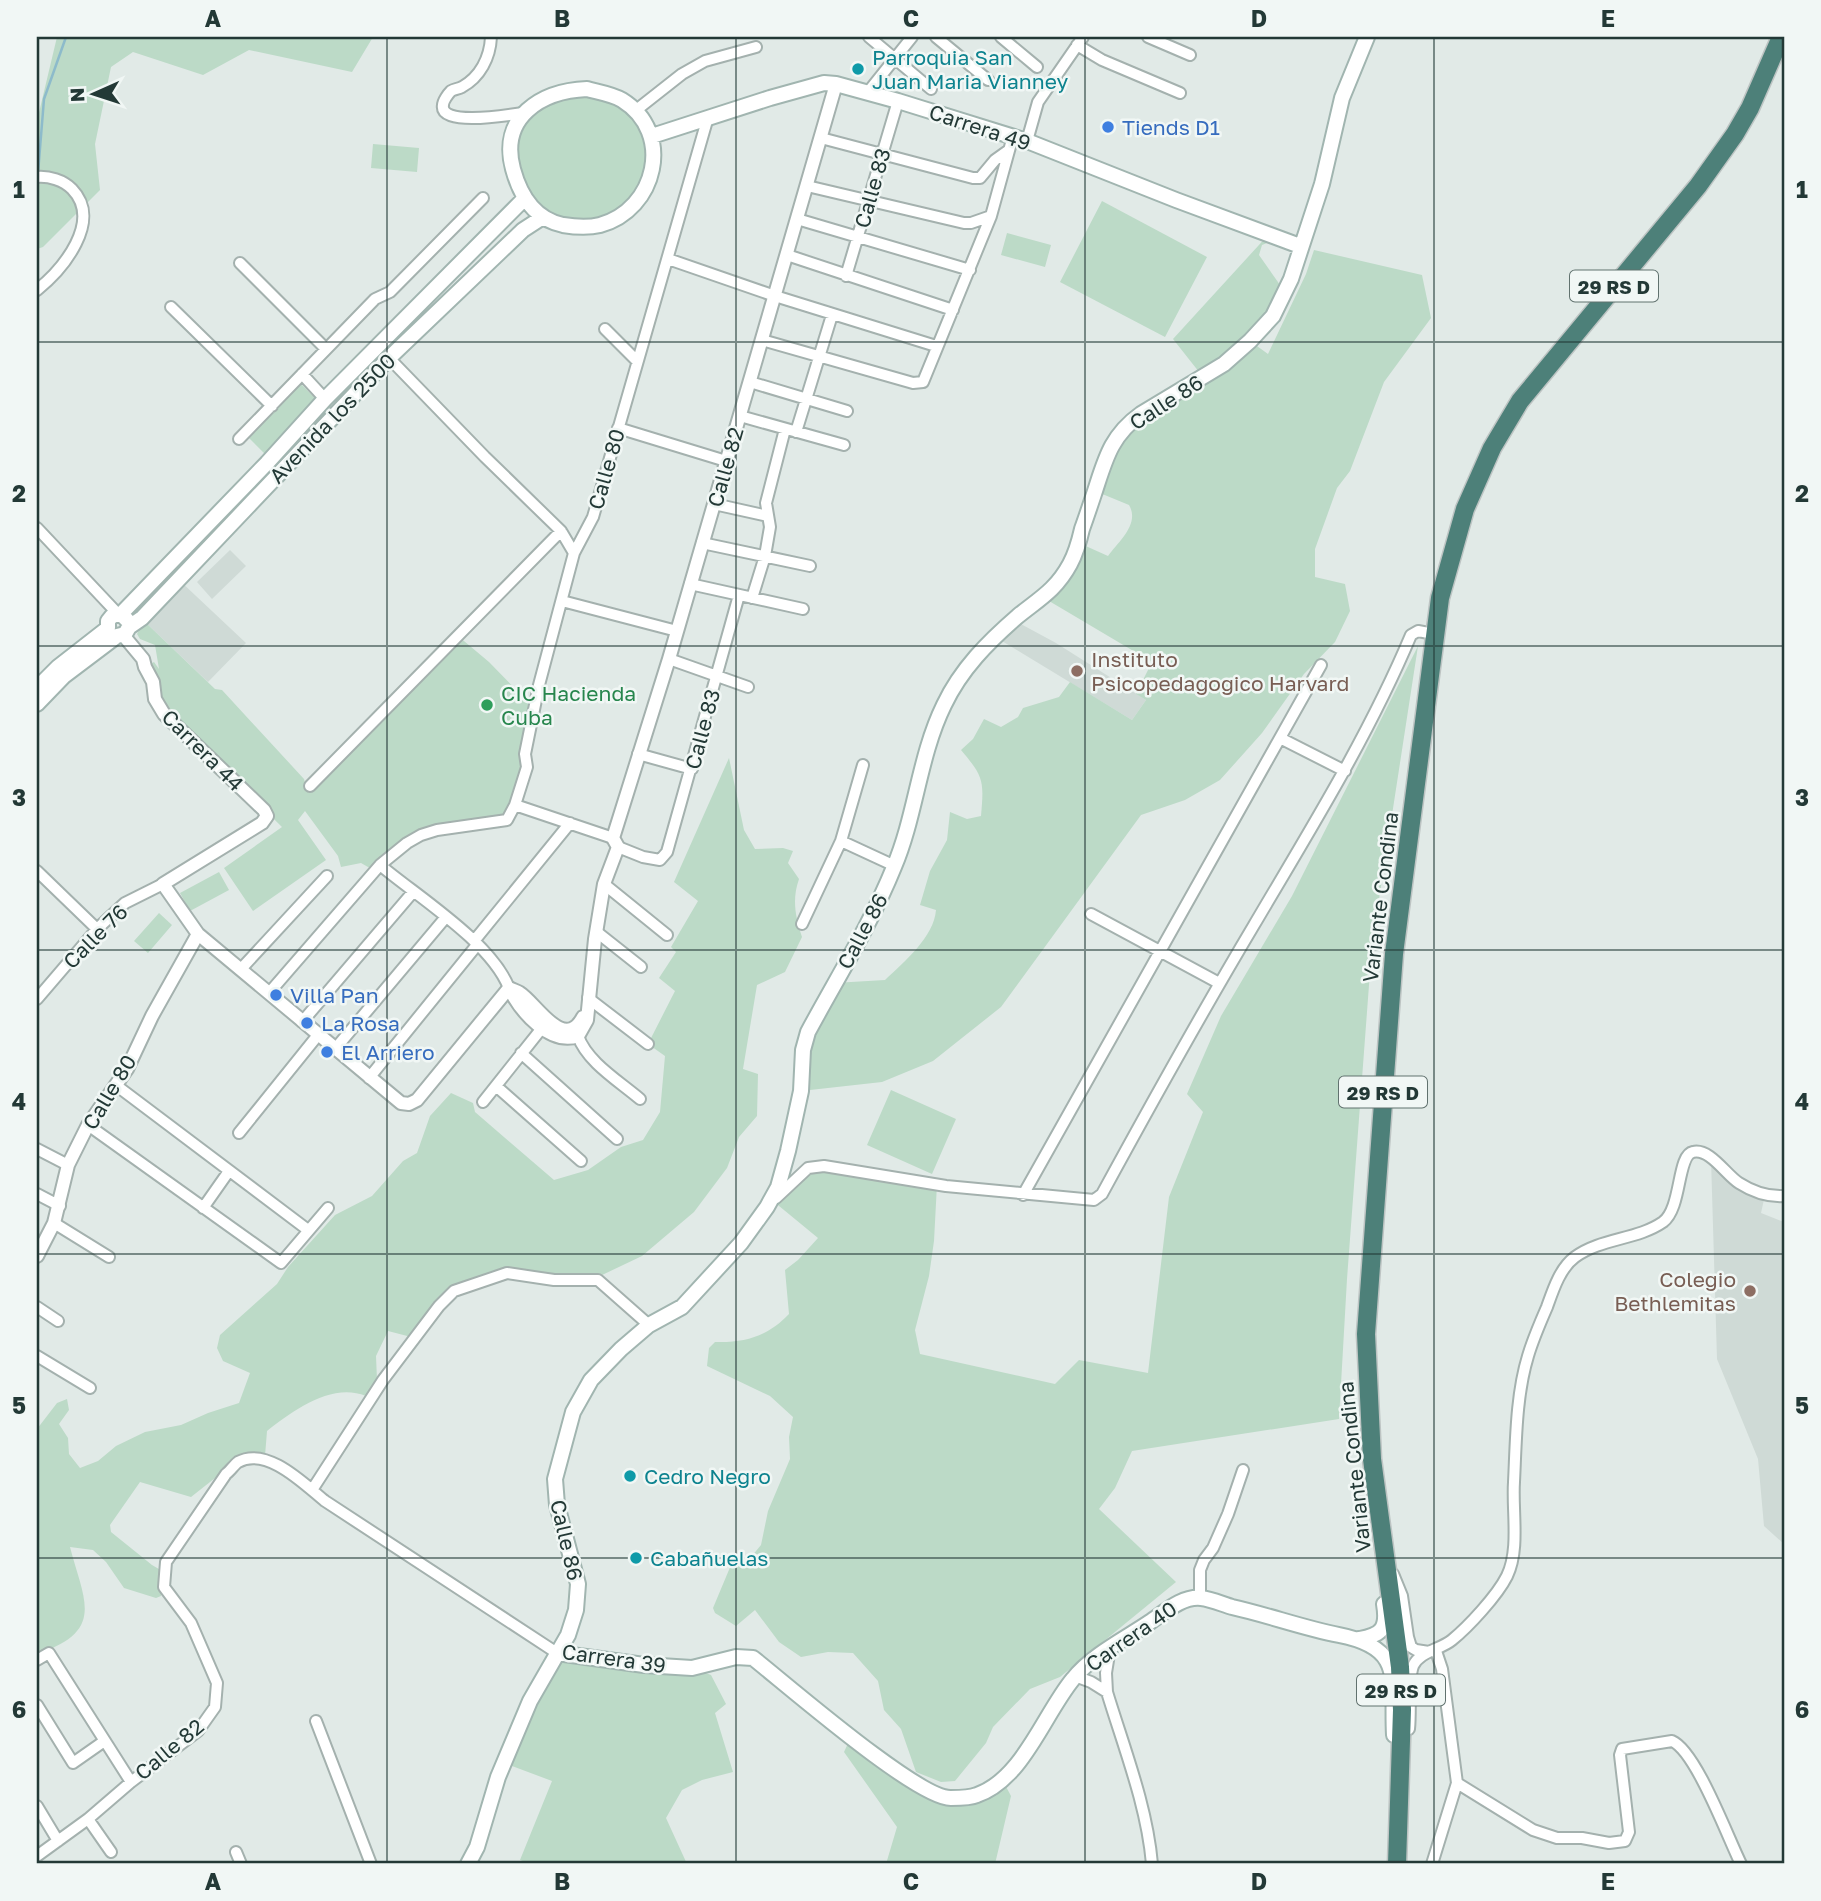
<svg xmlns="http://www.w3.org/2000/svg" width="1821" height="1901" font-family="'Golos Text',sans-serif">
<rect width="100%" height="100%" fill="#e1eae7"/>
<path fill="#cfdad6" d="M 230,550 L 246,566 L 212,599 L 197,582 Z
M 179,580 L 246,643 L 208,682 L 144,621 Z
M 1019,623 L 1056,643 L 1146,700 L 1132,720 L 997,638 Z
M 1711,1159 L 1765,1195 L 1761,1213 L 1784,1222 L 1784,1544 L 1764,1526 L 1758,1459 L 1717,1359 Z"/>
<path fill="#bcdac7" d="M 57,37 L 373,37 L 352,72 L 249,50 L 203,75 L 133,52 L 111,67 L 95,144 L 100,190 L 43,247 L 37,249 L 37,121 Z
M 602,92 L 647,126 L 652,166 L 619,217 L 556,223 L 524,199 L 511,145 L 535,103 Z
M 373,144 L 419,148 L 417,172 L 371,168 Z
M 1102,201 L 1207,257 L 1165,337 L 1060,282 Z
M 1007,233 L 1051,245 L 1045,267 L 1001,255 Z
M 1269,234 L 1278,239 L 1271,244 L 1267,243 L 1262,245 L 1259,255 L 1285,292 L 1250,341 L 1268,354 L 1306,274 L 1314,250 L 1422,275 L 1431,318 L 1384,382 L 1350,471 L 1337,488 L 1315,549 L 1315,577 L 1345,584 L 1350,611 L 1335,642 L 1304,674 L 1262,733 L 1220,780 L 1185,800 L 1141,815 L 1001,1007 L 933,1061 L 882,1082 L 801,1091 L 803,1060 L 834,983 L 885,980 C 904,962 934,937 936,910 L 920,905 L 930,871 L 947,840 L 950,812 L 967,819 L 981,816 C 984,781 984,777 961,750 L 973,739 L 984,719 L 1001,727 L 1018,717 L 1023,708 L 1059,697 L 1070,682 L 1132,720 L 1146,700 L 1136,694 L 1152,662 L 1044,598 L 1079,543 L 1108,556 C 1119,541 1140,524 1129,505 L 1095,491 L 1120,433 L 1203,377 L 1173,339 Z
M 299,382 L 318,401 L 265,454 L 248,437 Z
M 144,621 L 215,689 L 222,690 L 304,779 L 306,786 L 314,791 L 310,786 L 458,636 L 489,662 L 530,704 L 527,767 L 507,820 L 425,828 L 421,835 L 375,871 L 361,863 L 341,867 L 338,856 L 305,811 L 298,820 L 326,860 L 253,911 L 224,868 L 282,827 L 224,770 L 164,705 L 145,667 L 154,662 L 159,669 L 155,645 L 140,639 L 137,634 Z
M 1418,646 L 1372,945 L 1347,1279 L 1339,1419 L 1132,1451 L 1115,1488 L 1099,1509 L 1176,1582 L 1060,1677 L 1030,1689 L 993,1727 L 986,1743 L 955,1781 L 941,1782 L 916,1772 L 901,1729 L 884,1710 L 878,1681 L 853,1653 L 828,1652 L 801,1657 L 779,1642 L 755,1610 L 736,1626 L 715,1613 L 713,1608 L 731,1565 L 751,1557 L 761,1545 L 768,1511 L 790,1459 L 789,1437 L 793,1417 L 770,1396 L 707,1366 L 709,1348 L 715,1342 C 746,1343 768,1336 789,1314 L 785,1270 L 798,1260 L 818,1238 L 773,1201 L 813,1167 L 937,1184 L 934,1241 L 929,1276 L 915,1330 L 920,1354 L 1055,1384 L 1079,1360 L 1148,1373 L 1169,1197 L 1203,1112 L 1187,1094 L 1221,1016 L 1292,896 Z
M 729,758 L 744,830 L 755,849 L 783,848 L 793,851 L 788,863 L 799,879 C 792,899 795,916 802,937 L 785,972 L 757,985 L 743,1069 L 758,1074 L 757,1116 L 739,1137 L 727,1168 L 694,1212 L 642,1256 L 600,1276 L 554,1280 L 507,1273 L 457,1284 L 415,1338 L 388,1331 L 376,1356 L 377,1380 L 366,1396 C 331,1382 293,1411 267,1431 L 265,1456 L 243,1456 L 191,1497 L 140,1482 L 110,1525 L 111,1532 L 152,1565 L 164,1572 L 161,1596 L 156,1598 L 124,1588 L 106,1562 L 93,1550 L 70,1547 C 84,1601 106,1631 37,1654 L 37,1429 L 57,1403 L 67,1399 L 69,1410 L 59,1424 L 68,1438 L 69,1454 L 80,1468 L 98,1461 L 116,1446 L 145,1432 L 181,1425 L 208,1413 L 239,1403 L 250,1373 L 223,1361 L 217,1348 L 220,1335 L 277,1284 L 288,1267 L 335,1215 L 372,1196 L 403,1161 L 417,1153 L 430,1116 L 451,1093 L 473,1103 L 475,1112 L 554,1180 L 588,1170 L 621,1147 L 643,1140 L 660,1112 L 665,1056 L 648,1044 L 675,991 L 659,978 L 676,952 L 671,947 L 698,901 L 674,882 Z
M 219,872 L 229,890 L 190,911 L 180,893 Z
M 159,913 L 172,925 L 148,953 L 134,941 Z
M 891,1090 L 956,1119 L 932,1174 L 867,1145 Z
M 560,1655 L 692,1668 L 711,1675 L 726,1704 L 715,1713 L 733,1772 L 702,1780 L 682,1790 L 666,1818 L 687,1864 L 531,1864 L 520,1860 L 552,1781 L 507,1764 Z
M 851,1737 L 940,1795 L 976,1796 L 1003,1781 L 1011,1796 L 995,1864 L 886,1864 L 897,1827 L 844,1752 Z"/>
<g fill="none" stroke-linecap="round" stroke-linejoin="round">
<path stroke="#8dbbcb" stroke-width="2.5" d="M 38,173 L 44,99 L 66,37
M 37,183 L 37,195"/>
<defs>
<path id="minor" d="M 491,37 C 490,58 480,77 462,87 C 458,89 454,89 451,91 C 448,94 443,101 443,105 C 439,127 509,115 523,113
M 869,37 L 931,89
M 936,37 L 988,80
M 1001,37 L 1037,67
M 1148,37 L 1190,55
M 1077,45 L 1102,60 L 1180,93
M 868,92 L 912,37
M 635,111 L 682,74 L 705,61 L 756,47
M 821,138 L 973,178 L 980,178 L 995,160 L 1009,150
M 1027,141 L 1038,102 L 1083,37
M 37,177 C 49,176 63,180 72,189 C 103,221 63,269 37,290
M 807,186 L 964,223 L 971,223 L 991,216
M 797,219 L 970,270
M 787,255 L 953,310
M 668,259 L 775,296 L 936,346
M 240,263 L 326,349
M 846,276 L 898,101
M 171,307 L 272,406
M 605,329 L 637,361
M 762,340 L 913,383 L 923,382 L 991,216 L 1013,136
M 389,358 L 485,457 L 561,531 L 574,553
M 302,374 L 325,399
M 750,382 L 847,411
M 740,416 L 844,445
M 618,428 L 726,461
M 796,432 L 832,315
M 239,439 L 375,299 L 390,292 L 483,198
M 714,504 L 768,516
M 37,528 L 118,614
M 702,543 L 810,566
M 690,584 L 803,609
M 752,598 L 765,556 L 770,527 L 766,503 L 785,429
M 562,601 L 677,631
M 669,659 L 748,687
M 1280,738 L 1345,771
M 638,754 L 692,769
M 310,786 L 561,531
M 515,805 L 613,838
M 841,841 L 895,866
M 618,847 L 643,857 L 660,860 L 667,852 L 739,595
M 380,865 C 418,897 491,942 509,988
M 37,871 L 97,929
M 604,884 L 667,935
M 1091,914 L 1219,983
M 802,924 L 841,841 L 863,765
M 598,933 L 641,967
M 474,941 L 570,823
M 241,969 L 327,876
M 269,993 L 380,865 L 407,843 L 421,835 L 437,830 L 507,820 L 515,805 L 527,767 L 525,754 L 539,685 L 574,553 L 593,517 L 708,117
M 588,998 L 648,1044
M 37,999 L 97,929 L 125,903 L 163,884
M 302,1022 L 413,892
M 578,1036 C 587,1062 619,1081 640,1099
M 335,1049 L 446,917
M 521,1053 L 617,1139
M 369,1078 L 477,945
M 117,1086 L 308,1230
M 496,1086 L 581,1161
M 483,1102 L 542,1028
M 88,1125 L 281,1263 L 328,1208
M 239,1133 L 318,1035
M 37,1149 L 68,1165
M 37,1194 L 60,1206
M 1023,1195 L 1321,665
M 776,1198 L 808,1168 L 824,1166 L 946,1186 L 1094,1200 L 1102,1194 C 1151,1104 1201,1014 1254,925 C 1310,830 1368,737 1411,635 L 1418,631 L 1434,634
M 203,1208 L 229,1171
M 54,1223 L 109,1257
M 37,1307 L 58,1321
M 37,1356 L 90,1388
M 312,1490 L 383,1380 L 439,1306 L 454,1291 L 507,1273 L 554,1280 L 598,1280 L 649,1325
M 1393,1574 L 1402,1596 L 1408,1637 L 1411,1647 L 1416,1650 L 1429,1652
M 1200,1598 L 1200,1570 L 1204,1560 L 1213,1548 L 1228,1514 L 1243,1470
M 37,1660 L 49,1653 L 131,1782
M 1075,1676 L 1091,1682 L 1107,1692 L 1106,1673 L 1110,1648
M 1107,1692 C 1124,1748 1147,1806 1152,1864
M 37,1705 L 73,1763 L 103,1742
M 316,1721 L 371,1864
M 1409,1729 C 1411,1712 1408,1678 1413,1666 C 1420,1651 1440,1650 1452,1640 C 1468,1627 1497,1596 1507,1576 C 1520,1549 1512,1511 1514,1482 C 1516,1441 1516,1395 1528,1356 C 1533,1339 1540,1323 1547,1307 C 1553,1290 1560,1268 1575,1257 C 1601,1238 1637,1240 1663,1222 C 1682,1208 1677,1155 1693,1152 C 1710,1148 1726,1175 1739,1183 C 1753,1192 1768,1197 1784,1196
M 1457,1783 L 1533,1830 L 1557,1838 L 1582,1838 L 1609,1843 L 1625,1841 L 1629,1832 L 1620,1755 L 1622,1749 L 1672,1741 C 1696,1751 1728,1838 1741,1864
M 37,1806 L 58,1841
M 88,1819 L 111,1852
M 236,1852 L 241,1864
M 37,1856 L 88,1819 L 131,1782 L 198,1731 L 215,1707 L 217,1683 L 191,1623 L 164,1587 L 166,1562 L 226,1474 C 230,1471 234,1465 238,1462 C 267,1446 304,1484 325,1501 L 557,1653
M 1432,1864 L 1457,1783 L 1442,1669 L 1436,1651"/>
<path id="tertiary" d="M 123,635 L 143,659 L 145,667 L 153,682 L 155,699 L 164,714 L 264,810 L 267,816 L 262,823 L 163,884 L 198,934 L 401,1103 L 409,1104 L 417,1100 L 509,988
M 509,988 C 520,1011 550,1046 578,1036 L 587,1020 L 595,939 L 604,884 L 618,847 L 613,838 L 669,659 L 836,84
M 509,988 C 513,990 517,991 520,993 C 536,1003 564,1053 583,1017
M 37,1256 L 54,1223 L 68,1165 L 88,1125 L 127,1069 L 152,1016 L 198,934"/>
<path id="secondary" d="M 587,89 C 598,92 612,94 622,100 C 675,133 656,210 600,225 C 588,228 575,227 563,225 C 534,219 520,195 513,169 C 499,117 541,91 587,89 Z
M 652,136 L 770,98 L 824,83 L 836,84 L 898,101 L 1027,141 L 1176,200 L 1300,246
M 121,614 L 267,463 L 325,399 L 524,199
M 37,688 L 58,667 L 108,628 L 108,621 L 112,616 L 121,614 L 127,620
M 37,704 L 64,676 L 117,636 L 125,634 L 129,627 L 142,618 L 389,358 L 523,230 L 543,217
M 1360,1639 C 1382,1635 1388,1628 1384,1604
M 557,1653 L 644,1665 L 692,1668 L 736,1657 L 753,1658 C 786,1684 918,1799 951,1798 C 959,1798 970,1798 977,1795 C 1023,1779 1044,1714 1073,1679 C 1092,1655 1125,1639 1150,1622 C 1165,1612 1182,1596 1201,1598 C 1211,1599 1222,1604 1232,1607 C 1268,1615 1303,1628 1339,1635 C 1406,1648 1391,1680 1394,1735
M 468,1864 L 477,1847 L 498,1777 L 530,1701 L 568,1635 L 576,1610 L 578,1584 L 557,1505 L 555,1479 L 573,1412 L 591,1380 L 621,1349 L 649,1325 L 682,1307 L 741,1243 L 767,1207 L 778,1187 L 788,1151 L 801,1091 L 803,1050 L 808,1032 C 837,978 871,924 894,867 C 916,815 919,756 944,705 C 961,669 988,642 1018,616 C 1039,599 1056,590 1070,564 C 1076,553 1079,542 1082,529 C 1086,518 1090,506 1094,494 C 1105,461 1110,436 1141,414 L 1224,364 L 1250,341 L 1273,316 L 1291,279 L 1322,184 L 1342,98 L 1367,37"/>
<path id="trunk" d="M 1397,1864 L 1402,1710 L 1400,1667 L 1372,1459 L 1366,1334 L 1394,954 L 1440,598 L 1465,509 L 1492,448 L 1520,401 L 1698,186 L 1735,134 L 1750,108 L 1781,37"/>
</defs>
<use href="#minor" stroke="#a4b1ae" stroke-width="14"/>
<use href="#tertiary" stroke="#a4b1ae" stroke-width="16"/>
<use href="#secondary" stroke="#a1b5b0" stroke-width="18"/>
<use href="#trunk" stroke="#bdc4c3" stroke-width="21"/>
<use href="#minor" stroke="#fff" stroke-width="10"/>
<use href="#tertiary" stroke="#fff" stroke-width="12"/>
<use href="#secondary" stroke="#fff" stroke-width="14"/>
<use href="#trunk" stroke="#4d8079" stroke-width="18"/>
</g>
<path fill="none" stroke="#233936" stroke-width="2" stroke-opacity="0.55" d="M 387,37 L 387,1864M 736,37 L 736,1864M 1085,37 L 1085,1864M 1434,37 L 1434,1864M 37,342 L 1784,342M 37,646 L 1784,646M 37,950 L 1784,950M 37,1254 L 1784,1254M 37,1558 L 1784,1558"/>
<g fill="#0f9aa8" stroke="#f1f7f5" stroke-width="2.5">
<circle cx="858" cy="69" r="7"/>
<circle cx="630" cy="1476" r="7"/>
<circle cx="636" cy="1558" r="7"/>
</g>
<g fill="#3f7fe0" stroke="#f1f7f5" stroke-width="2.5">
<circle cx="1108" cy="127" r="7"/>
<circle cx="276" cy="995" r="7"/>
<circle cx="307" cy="1023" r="7"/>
<circle cx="327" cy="1052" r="7"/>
</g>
<g fill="#8d6e63" stroke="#f1f7f5" stroke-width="2.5">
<circle cx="1077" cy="671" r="7"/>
<circle cx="1750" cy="1291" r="7"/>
</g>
<circle fill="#2e9e5b" stroke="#f1f7f5" stroke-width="2.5" cx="487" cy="705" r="7"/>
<g text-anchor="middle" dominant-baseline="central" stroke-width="5" stroke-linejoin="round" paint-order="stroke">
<g fill="#f1f7f5" stroke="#61726f" stroke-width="2">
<rect x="1570" y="270.5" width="88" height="31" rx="5"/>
<rect x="1339" y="1076.5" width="88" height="31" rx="5"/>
<rect x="1357" y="1674.5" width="88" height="31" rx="5"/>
</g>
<g font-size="19" font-weight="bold" fill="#233936">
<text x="1614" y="286">29 RS D</text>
<text x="1383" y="1092">29 RS D</text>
<text x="1401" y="1690">29 RS D</text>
</g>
<g font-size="21" fill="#0d838f" stroke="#f1f7f5" text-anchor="start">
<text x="872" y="57">Parroquia San<tspan x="872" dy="24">Juan Maria Vianney</tspan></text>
<text x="644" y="1476">Cedro Negro</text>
<text x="650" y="1558">Cabañuelas</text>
</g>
<g font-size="21" fill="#233936" stroke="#f1f7f5">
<text transform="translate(980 127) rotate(18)">Carrera 49</text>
<text transform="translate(872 188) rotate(-74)">Calle 83</text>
<text transform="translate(1166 402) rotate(-33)">Calle 86</text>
<text transform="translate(332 418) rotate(-46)">Avenida los 2500</text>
<text transform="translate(725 467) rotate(-74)">Calle 82</text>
<text transform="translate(606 469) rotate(-74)">Calle 80</text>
<text transform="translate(702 729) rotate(-75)">Calle 83</text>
<text transform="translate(203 750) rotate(45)">Carrera 44</text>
<text transform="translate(1380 897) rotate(-83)">Variante Condina</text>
<text transform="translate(862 931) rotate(-62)">Calle 86</text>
<text transform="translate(95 936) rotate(-45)">Calle 76</text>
<text transform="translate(109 1092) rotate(-59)">Calle 80</text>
<text transform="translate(1354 1467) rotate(-96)">Variante Condina</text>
<text transform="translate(567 1540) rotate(77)">Calle 86</text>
<text transform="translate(1131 1636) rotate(-35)">Carrera 40</text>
<text transform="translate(614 1658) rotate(8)">Carrera 39</text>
<text transform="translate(169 1749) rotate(-40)">Calle 82</text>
</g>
<g font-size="21" fill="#366cbe" stroke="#f1f7f5" text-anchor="start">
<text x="1122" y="127">Tiends D1</text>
<text x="290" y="995">Villa Pan</text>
<text x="321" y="1023">La Rosa</text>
<text x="341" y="1052">El Arriero</text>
</g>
<g font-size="21" fill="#785e54" stroke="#f1f7f5" text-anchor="start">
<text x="1091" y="659">Instituto<tspan x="1091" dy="24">Psicopedagogico Harvard</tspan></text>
<text x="1736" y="1279" text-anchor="end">Colegio<tspan x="1736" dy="24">Bethlemitas</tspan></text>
</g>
<g font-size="21" fill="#27864d" stroke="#f1f7f5" text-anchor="start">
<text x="501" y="693">CIC Hacienda<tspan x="501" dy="24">Cuba</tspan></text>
</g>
</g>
<rect width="1821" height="1901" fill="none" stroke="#f1f7f5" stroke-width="77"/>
<g transform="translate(94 94) rotate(267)" stroke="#f1f7f5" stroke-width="5" paint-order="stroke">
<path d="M0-5L12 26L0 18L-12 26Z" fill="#233936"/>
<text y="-10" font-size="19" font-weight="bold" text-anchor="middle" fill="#233936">N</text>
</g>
<rect x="38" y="38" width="1745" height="1824" fill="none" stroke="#233936" stroke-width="2.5"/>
<g font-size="23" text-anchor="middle" font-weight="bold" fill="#233936">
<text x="213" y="27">A</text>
<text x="562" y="27">B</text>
<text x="911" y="27">C</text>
<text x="1259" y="27">D</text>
<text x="1608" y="27">E</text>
<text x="19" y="198">1</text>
<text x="1802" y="198">1</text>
<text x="19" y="502">2</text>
<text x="1802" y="502">2</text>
<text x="19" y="806">3</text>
<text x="1802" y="806">3</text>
<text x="19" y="1110">4</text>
<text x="1802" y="1110">4</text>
<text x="19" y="1414">5</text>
<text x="1802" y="1414">5</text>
<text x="19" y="1718">6</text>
<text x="1802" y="1718">6</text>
<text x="213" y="1890">A</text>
<text x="562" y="1890">B</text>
<text x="911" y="1890">C</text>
<text x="1259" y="1890">D</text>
<text x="1608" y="1890">E</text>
</g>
</svg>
